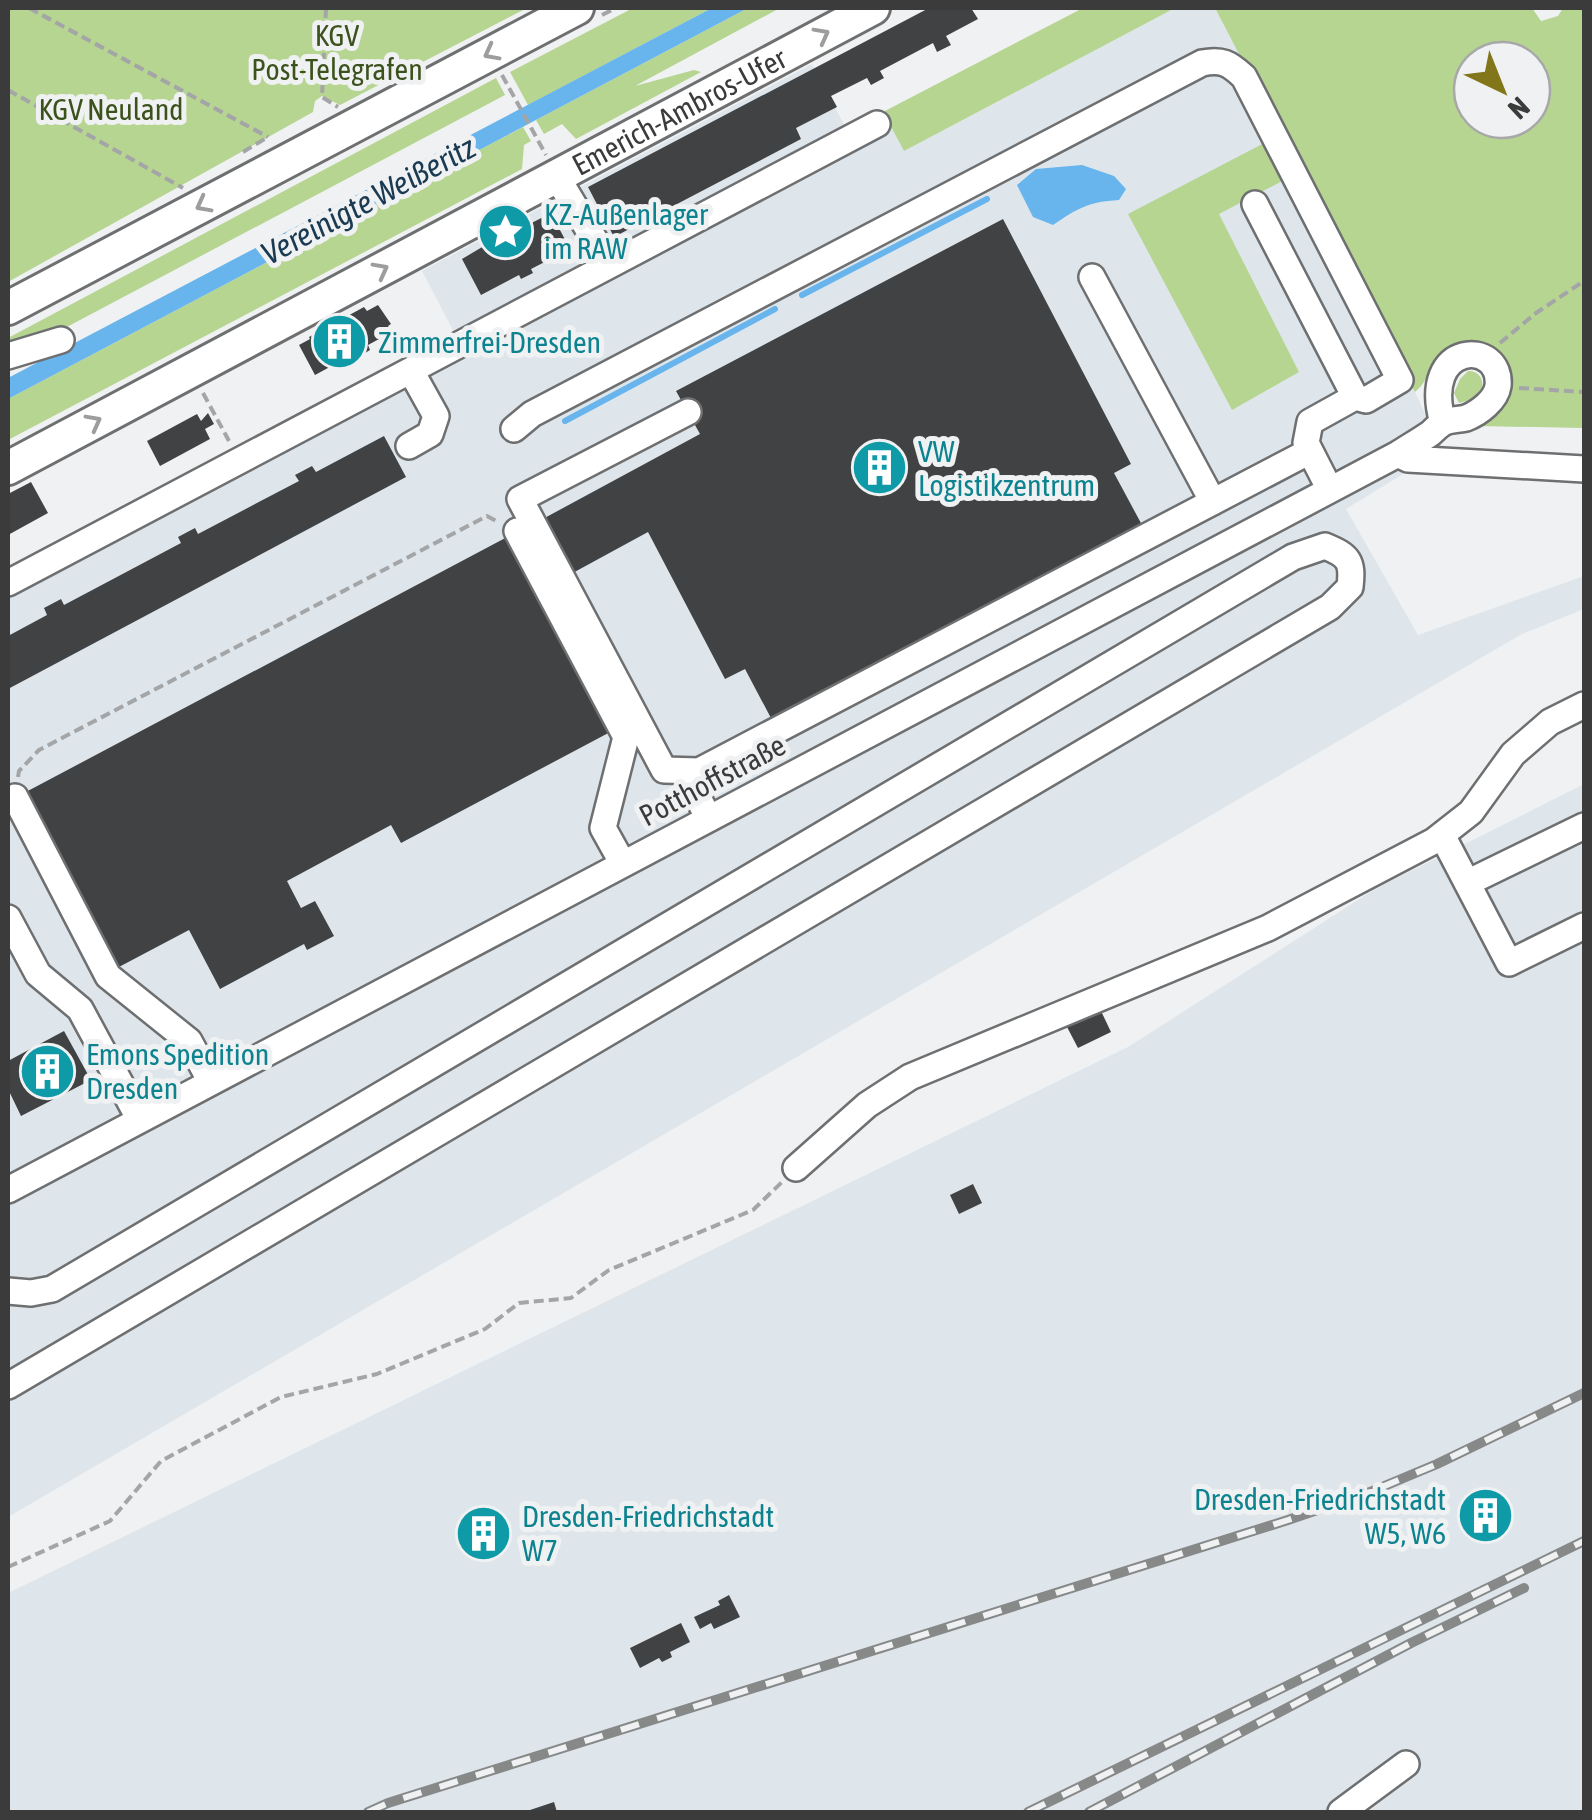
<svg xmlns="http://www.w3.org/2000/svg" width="1592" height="1820" font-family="'Asap Condensed',sans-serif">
<rect width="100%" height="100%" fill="#f0f1f2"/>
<path fill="#dee6ec" d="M 1175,8 L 1215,8 L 1415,392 L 1442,450 L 1346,509 L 1418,635 L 1584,576 L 1584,609 L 1522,634 L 8,1517 L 8,570 L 455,334 L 422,271 L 812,64 L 847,130 L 883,112 L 904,151 Z
M 1584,784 L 1584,1812 L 8,1812 L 8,1593 L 1128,1047 L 1375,889 Z"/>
<path fill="#b5d591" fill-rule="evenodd" d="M 8,8 L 527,8 L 340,105 L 322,96 L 315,101 L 313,112 L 8,282 Z
M 633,8 L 712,8 L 528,105 L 510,72 Z
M 748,8 L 780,8 L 635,86 L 694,70 L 701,72 L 576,139 L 562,124 L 544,134 L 536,120 Z
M 1083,8 L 1175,8 L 904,151 L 883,112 Z
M 1215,8 L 1532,8 L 1541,21 L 1558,16 L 1563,8 L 1584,8 L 1584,428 L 1479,426 C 1517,399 1523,380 1489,344 C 1469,343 1447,345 1434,363 C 1425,375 1429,380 1415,392 ZM 1472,60 L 1532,60 L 1532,120 L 1472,120 Z
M 496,78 L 505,95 L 63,329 L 8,346 L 8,338 Z
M 523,127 L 531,141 L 524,145 L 522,169 L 8,440 L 8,399 Z
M 1270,140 L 1288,178 L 1219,214 L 1299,372 L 1232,410 L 1128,214 Z
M 1468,371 C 1479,371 1484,379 1482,389 L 1470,400 L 1459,403 L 1454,393 L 1460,379 Z"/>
<path fill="#68b4ec" d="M 712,8 L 748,8 L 8,399 L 8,378 Z
M 1082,165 L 1114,176 L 1126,189 L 1119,200 C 1088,202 1078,208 1053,225 L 1033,217 L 1017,185 L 1036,169 Z"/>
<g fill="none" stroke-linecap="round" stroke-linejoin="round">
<path stroke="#68b4ec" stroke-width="6" d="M 802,295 L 987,199
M 565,421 L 775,309"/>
</g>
<path fill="#414243" d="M 929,8 L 971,8 L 978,19 L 946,36 L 951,45 L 937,52 L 933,43 L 880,71 L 884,78 L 871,85 L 867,78 L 831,96 L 837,107 L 796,128 L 801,139 L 614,237 L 588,187 Z
M 551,213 L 570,249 L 531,269 L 533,273 L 521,279 L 519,275 L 481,295 L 462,259 L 516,227 L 518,230 Z
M 1003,219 L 1131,464 L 1114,473 L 1142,525 L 772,720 L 745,669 L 725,679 L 648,532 L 569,575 L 539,521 L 700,434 L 676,391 Z
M 378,305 L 391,324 L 388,326 L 392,332 L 368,345 L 370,350 L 352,361 L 341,366 L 339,362 L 315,375 L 299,345 L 310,339 L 309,337 L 364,307 L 367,311 Z
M 208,413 L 214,424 L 205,429 L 210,439 L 160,466 L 147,441 L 197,414 L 201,421 Z
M 384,436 L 406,477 L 8,689 L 8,636 L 47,615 L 44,608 L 61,599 L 64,605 L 181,543 L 178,537 L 195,528 L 198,534 L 299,481 L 295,475 L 312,466 L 316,472 Z
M 31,482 L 48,513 L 8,535 L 8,494 Z
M 511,535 L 614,730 L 401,843 L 391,825 L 287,881 L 301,908 L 315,901 L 334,936 L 307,950 L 304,944 L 220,989 L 189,930 L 117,968 L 24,793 Z
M 1101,1011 L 1111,1032 L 1078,1048 L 1067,1027 Z
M 64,1031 L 91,1080 L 21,1116 L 8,1089 L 8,1061 Z
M 973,1184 L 982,1203 L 959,1214 L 950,1195 Z
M 1499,1498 L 1507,1517 L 1471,1534 L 1462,1515 Z
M 496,1522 L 500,1531 L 470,1545 L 466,1536 Z
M 729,1595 L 740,1617 L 714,1629 L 711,1623 L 700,1629 L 694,1617 L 720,1605 L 718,1601 Z
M 681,1623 L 690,1642 L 670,1652 L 672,1657 L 662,1662 L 659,1658 L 640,1668 L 630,1648 Z
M 554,1802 L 557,1812 L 524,1812 Z"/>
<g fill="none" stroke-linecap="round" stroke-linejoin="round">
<defs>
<path id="minor" d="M 557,177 L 609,264
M 1255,204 L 1355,397 L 1310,422 L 1306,443 L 1330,490
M 1092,277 L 1213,502
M 8,356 L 61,340
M 688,412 L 520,499 L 664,770 L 699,771
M 514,429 L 532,414 L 1202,63 C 1222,59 1229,63 1244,77 L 1400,380 L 1366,400 L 1355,397
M 409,446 L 430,434 L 436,416 L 411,371
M 1398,454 L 1408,459 L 1584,469
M 517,531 L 626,737 L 603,828 L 623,864
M 8,583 L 877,124
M 15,797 L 108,976 L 189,1041 L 211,1082
M 709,819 L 694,790 L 699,771 L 1310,451
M 1442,835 L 1509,963 L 1584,926
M 1467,883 L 1584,826
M 8,918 L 38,974 L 80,1009 L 140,1120
M 796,1168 L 867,1105 L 910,1077 L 1268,928 L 1434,841 L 1471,812 L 1513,754 L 1550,722 L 1584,705
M 8,1190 L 1398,454 C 1409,447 1421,440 1431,433 C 1435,429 1439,425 1443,423 C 1450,419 1459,420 1466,418 C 1479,413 1496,400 1498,386 C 1503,339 1419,340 1443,423
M 8,1291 L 31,1293 L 52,1289 L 1293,557 L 1325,546 C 1349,556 1353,561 1350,587 L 1330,607 L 8,1386
M 1341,1812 L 1406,1764"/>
<g id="major">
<path d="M 8,308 L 577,8"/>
<path id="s1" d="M 8,468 L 873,8"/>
</g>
</defs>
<use href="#minor" stroke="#6e6f70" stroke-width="30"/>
<use href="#major" stroke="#6e6f70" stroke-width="38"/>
<path stroke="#a4a5a6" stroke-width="4" stroke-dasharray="10 5" stroke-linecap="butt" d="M 29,8 L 268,137
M 326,8 L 322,97 L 338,107
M 602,15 L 616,8
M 502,75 L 546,155
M 8,90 L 183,188
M 243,152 L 268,137
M 1500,343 L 1536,313 L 1584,281
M 1519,388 L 1584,392
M 203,393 L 229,441
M 18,777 L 19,771 L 39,750 L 487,516 L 496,521
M 8,1567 L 110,1521 L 161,1461 L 281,1397 L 377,1374 L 485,1329 L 519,1303 L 571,1298 L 609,1270 L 753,1210 L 782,1182"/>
<use href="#minor" stroke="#fff" stroke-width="25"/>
<use href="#major" stroke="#fff" stroke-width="32"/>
<defs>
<path id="rail" d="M 368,1812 L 388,1803 L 1288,1520 L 1370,1492 L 1437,1464 L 1584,1393
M 1028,1812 L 1584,1541
M 1089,1812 L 1411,1643 L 1524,1588"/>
</defs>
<use href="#rail" stroke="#878888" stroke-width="10"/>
<use href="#rail" stroke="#f0f1f2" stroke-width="6" stroke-dasharray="19" stroke-linecap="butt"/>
</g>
<defs><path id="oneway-chevron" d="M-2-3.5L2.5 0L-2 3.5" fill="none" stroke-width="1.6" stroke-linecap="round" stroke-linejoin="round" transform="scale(2.5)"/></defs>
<g stroke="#9d9d9d">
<use href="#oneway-chevron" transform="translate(822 35) rotate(-28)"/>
<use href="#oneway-chevron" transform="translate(491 53) rotate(152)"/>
<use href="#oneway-chevron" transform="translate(203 205) rotate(152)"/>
<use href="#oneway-chevron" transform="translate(381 270) rotate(-28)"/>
<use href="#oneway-chevron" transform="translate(94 422) rotate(-28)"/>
</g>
<defs>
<symbol id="sight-disc" viewBox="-11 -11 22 22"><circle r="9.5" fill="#0f9aa8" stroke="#f0f1f2"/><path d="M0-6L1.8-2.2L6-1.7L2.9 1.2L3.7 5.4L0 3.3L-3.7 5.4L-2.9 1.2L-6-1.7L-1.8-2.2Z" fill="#fff"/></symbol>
<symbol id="building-disc" viewBox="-11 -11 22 22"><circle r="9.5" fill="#0f9aa8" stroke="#f0f1f2"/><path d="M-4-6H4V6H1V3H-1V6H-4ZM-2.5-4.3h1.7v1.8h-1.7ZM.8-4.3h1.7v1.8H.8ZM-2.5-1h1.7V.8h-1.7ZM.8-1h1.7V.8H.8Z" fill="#fff"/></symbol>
</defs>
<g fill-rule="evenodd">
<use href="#sight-disc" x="474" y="200" width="63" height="63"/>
<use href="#building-disc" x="308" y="310" width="63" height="63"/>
<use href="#building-disc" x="848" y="436" width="63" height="63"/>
<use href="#building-disc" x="16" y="1040" width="63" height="63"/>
<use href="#building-disc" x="1454" y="1484" width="63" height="63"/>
<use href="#building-disc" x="452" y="1502" width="63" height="63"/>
</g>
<g text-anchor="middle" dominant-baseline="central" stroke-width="10" stroke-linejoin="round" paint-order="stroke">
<g font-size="30" fill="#3c521c" stroke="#f0f1f2">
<text x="337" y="35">KGV<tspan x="337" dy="34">Post-Telegrafen</tspan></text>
<text x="111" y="109">KGV Neuland</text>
</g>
<g font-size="30" fill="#3b3b3b" stroke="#f0f1f2">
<text stroke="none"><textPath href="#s1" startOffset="760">Emerich-Ambros-Ufer</textPath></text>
<text transform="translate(712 780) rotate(-28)">Potthoffstraße</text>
</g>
<g font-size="30" fill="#0d838f" stroke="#f0f1f2" text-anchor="start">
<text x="544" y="214">KZ-Außenlager<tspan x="544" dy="34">im RAW</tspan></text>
<text x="378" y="342">Zimmerfrei-Dresden</text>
<text x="918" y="451">VW<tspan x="918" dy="34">Logistikzentrum</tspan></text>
<text x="86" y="1054">Emons Spedition<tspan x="86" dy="34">Dresden</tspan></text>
<text x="1446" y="1499" text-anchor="end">Dresden-Friedrichstadt<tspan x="1446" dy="34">W5, W6</tspan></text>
<text x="522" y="1516">Dresden-Friedrichstadt<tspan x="522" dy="34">W7</tspan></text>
</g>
<g font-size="32" font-style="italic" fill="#193a51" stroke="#f0f1f2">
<text transform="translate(368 200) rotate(-28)">Vereinigte Weißeritz</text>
</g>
</g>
<rect width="1592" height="1820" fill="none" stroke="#3b3b3b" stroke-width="20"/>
<g transform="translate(1502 90) rotate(137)"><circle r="48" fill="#f0f1f2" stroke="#a8a8a9" stroke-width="2.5"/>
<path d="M0-8L18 38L0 25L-18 38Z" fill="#81761a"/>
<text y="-15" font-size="28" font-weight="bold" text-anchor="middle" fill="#3b3b3b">N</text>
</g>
</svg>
